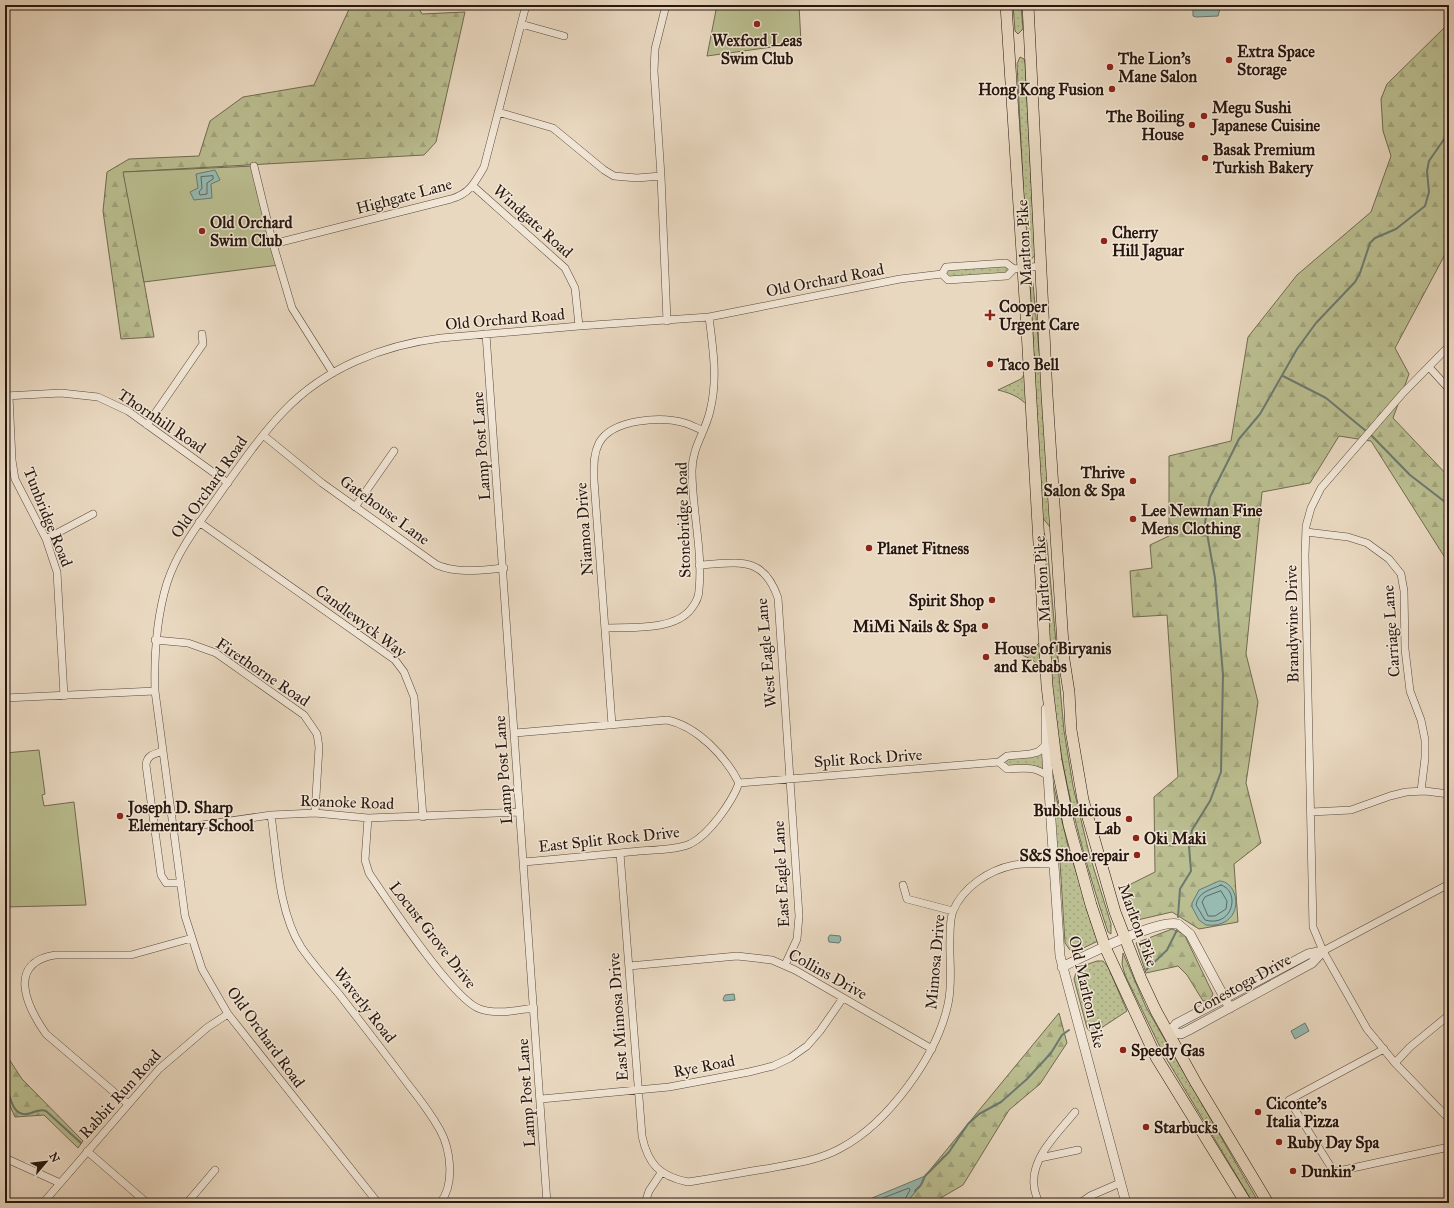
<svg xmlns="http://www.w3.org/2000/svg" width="1454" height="1208" font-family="'IM FELL Great Primer',serif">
<defs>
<pattern id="grass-dots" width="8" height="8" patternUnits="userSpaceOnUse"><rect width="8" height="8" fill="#babe90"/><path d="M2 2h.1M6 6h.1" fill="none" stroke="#a0a37b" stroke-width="1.8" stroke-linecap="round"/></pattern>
<pattern id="forest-firs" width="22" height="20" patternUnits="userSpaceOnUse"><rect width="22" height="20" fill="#babe90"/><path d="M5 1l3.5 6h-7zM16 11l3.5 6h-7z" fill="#a0a37b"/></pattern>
</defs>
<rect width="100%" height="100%" fill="#e9d8c0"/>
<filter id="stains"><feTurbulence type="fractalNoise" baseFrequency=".005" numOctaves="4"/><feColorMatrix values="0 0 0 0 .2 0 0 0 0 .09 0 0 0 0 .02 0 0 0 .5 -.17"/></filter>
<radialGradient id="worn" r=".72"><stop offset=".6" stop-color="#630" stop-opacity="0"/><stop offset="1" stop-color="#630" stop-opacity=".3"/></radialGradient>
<path fill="url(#grass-dots)" stroke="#716a50" d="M 1013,5 L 1021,5 L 1023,29 L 1018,34 L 1015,31 Z
M 1020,57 L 1024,59 L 1025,63 L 1035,255 L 1029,262 L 1027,260 L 1017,64 Z
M 1006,263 L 1014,269 L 1007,276 L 948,280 L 942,274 L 946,267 Z
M 1030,281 L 1033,283 L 1043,394 L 1051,517 L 1050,527 L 1042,517 Z
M 1029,369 L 1032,411 C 1022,398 1014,394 998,390 L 1021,379 Z
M 1044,533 L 1047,543 L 1064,731 L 1073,786 L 1089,853 L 1111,924 L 1111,934 L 1108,932 C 1080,848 1058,763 1051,675 C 1046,628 1046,580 1044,533 Z
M 1040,642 L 1041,669 L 1033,660 L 1022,655 L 1033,649 Z
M 1046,745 L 1048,776 L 1039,770 L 1007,769 L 999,762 L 1007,756 L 1030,754 Z
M 1052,779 L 1068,846 L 1098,941 L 1077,951 L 1070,950 L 1065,943 L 1060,862 L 1056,857 Z
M 1123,953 L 1146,1007 L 1259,1203 L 1253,1203 L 1163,1053 L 1125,975 L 1122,964 Z
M 1097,961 L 1103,961 L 1108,967 L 1127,1011 L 1092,1034 L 1087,1028 L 1074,979 C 1077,966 1086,965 1097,961 Z"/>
<path fill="url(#forest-firs)" stroke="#716a50" d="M 351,5 L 417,5 L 422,14 L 465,12 L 436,142 L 424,155 L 124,172 L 154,337 L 121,339 L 103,211 L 107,172 L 129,159 L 199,156 L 210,121 L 243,97 L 314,85 Z
M 1449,23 L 1449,247 L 1395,348 L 1409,374 L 1393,418 L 1449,477 L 1449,564 L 1371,441 L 1339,436 L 1310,483 L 1262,492 L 1246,654 L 1258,702 L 1246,783 L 1261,843 L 1234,864 L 1238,922 L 1199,929 L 1172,912 L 1133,921 L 1121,889 L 1155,872 L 1154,797 L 1178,777 L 1167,615 L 1133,617 L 1130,571 L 1152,568 L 1150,545 L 1169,536 L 1169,456 L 1231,441 L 1248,337 L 1297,275 L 1371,212 L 1391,156 L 1383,131 L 1381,99 L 1387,84 Z
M 1172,929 L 1184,934 L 1213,994 L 1210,1000 L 1203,1001 L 1187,975 L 1178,966 L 1146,973 L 1136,943 Z
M 1059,1013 L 1067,1043 L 1040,1084 L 1009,1110 L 963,1185 L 932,1203 L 906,1203 L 921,1185 L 925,1176 Z
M 5,1053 L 22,1079 L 83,1141 L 78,1148 L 44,1115 L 15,1117 L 5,1095 Z"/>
<path fill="#babe90" stroke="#716a50" d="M 717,5 L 799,5 L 801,43 L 707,56 Z
M 254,166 L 279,265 L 144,282 L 123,172 Z
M 39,750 L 45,794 L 42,795 L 44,806 L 74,802 L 86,905 L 5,907 L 5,753 Z"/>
<path fill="#97bab1" stroke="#6b7970" d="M 1193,5 L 1221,5 L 1218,16 L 1196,17 L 1193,16 Z
M 215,170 L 220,180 L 211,184 L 212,198 L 194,200 L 190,192 L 198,188 L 196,174 Z
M 1219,881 C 1241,881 1246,929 1206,925 L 1199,920 L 1192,907 L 1192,903 L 1199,890 Z
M 830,935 L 840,936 L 841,940 L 839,943 L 829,942 L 828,938 Z
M 734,994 L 735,1000 L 724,1001 L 723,999 L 725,995 Z
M 1305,1023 L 1309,1031 L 1295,1039 L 1291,1031 Z
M 925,1176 L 921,1185 L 906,1203 L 860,1203 Z"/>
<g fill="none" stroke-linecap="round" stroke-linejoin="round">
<path stroke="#606860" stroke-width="1" d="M 213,176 L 213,179 L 207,183 L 207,194 L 200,195 L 199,192 L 202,188 L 201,177 Z
M 1221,885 C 1241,891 1233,928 1205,920 L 1196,905 C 1198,892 1210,890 1221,885 Z
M 1221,891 L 1227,901 L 1226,909 L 1215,916 L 1208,916 L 1202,902 L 1205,897 Z
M 870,1203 L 909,1188 L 910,1190 L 903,1203"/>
<path stroke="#6b7970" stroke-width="2" d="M 1283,376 L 1326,398 L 1366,431
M 1370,434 L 1410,475 L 1449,505
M 1178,917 L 1180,889 L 1191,871 L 1189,846 L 1192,830 L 1210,801 L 1221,772 L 1223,675 L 1215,578 L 1205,522 L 1210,497 L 1239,439 L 1260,414 L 1297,349 L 1316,323 L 1355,282 L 1360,273 L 1370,243 L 1375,238 L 1396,229 L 1425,206 L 1429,192 L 1427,171 L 1429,161 L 1449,132
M 1146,970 L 1167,950 L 1177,930
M 5,1081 C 10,1094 11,1120 31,1113 C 36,1111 41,1109 46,1111 L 81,1143
M 915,1191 L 921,1185 L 925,1176 L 949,1152 L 968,1124 L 979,1114 L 1001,1102 L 1027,1079 L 1051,1053 L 1062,1035 L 1069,1030"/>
<defs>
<path id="minor" d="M 666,5 L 655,49 L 654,71 L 661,176 L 667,321
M 521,24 L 564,36
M 498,112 L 553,128 L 604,170 L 614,176 L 637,178 L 661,176
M 254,166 L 273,244 L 292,308 L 333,373
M 473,186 L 565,268 L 575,288 L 579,326
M 273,244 L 451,199 C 469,194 475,183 484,167 L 526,5
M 942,274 L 948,280 L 1007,276 L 1014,269 L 1041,266
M 942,274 L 946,267 L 1006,263 L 1014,269
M 486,334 L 547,1203
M 1449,346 L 1403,393 L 1321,488 L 1311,508 L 1306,526 L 1305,556 L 1313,927 L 1323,951 L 1367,1029 L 1395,1063 L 1449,1119
M 1429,367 L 1449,389
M 5,396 L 61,393 L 98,397 L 128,411 L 228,483
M 9,396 L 12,460 L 15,479 L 46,539 L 57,572 L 64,696
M 147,425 L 203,344 L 202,334
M 263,435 L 322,483 L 437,565 C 459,574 481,570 504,568
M 355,507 L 394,451
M 199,522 L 395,660 L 404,672 L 414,697 L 423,817
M 1306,532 L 1348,537 L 1367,543 L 1389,559 L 1401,574 L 1404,591 L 1405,649 L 1410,691 L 1421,720 L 1425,740 L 1425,758 L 1421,791
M 46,539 L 93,514
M 699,565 C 737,563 763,554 778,598 L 799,916 L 797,939 L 785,965
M 605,628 C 630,627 674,631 691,609 C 695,604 699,596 699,590 C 703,551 692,510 692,471 C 692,447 705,433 710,411 C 718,379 713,349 709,317
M 155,640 L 188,643 L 216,653 L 304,715 L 317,734 L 319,747 L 315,813
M 5,698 L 155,691
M 612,725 L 594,480 C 594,467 593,455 599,443 C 612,419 661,416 685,423 C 691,425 697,428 702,430
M 515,733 L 667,720 C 697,726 726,757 739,783
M 163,751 C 154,754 147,755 146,765 L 161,875 L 166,883 L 181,883
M 999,762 L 1007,769 C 1024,768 1034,766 1048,776
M 739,783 L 999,762 L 1007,756 L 1030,754 L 1038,752 L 1046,745
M 1311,812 L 1351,810 L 1390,796 L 1406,792 L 1425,791 L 1449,794
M 271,815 C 277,855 278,911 301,947 C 312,963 326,979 339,994 C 362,1024 385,1053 407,1083 C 419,1098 431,1114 440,1130 C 451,1150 455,1185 440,1203
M 368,818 L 365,860 L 369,873 C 388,901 453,1000 480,1009 C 497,1015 517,1010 534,1008
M 174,829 L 271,815 L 315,813 L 368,818 L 520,812
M 620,853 L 642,1136 C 648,1164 659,1176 688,1182 C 714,1178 740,1173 765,1169 C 791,1164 818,1161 841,1148 C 888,1123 937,1056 948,1004 C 953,982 949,960 950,938 C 950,929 950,918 953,911 C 963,887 989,870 1014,865 C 1026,863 1040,864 1053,864
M 523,862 C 562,859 600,855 639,851 C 655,850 675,850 690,844 C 709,835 732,802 739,783
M 903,885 L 907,899 L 953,911
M 1323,951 L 1449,884
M 629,966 L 737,956 L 772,960 L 795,970 L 932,1049
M 1384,1049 L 1289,1100 L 1334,1172 L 1449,1147
M 1395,1063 L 1410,1047 L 1449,1015
M 541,1099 L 669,1087 L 749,1072 L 773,1066 L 790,1058 L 807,1046 L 820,1031 L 843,998
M 128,1104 L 46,1034 C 27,1007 6,963 55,955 L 131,955 L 192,938
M 87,1151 L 147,1203
M 5,1158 L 60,1183
M 1040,1158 L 1078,1150
M 43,1203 L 159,1069 L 208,1027 L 228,1014
M 187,1203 L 215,1170
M 378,1203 L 228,1014 L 202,969 L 185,916 L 155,691 C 154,654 156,619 167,583 C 178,549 201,521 221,492 C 241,464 261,435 284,411 C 325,368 383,345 441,338 L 579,326 L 709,317 L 900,279 L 942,274
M 645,1203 L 649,1191 L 661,1173
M 1039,1203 C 1037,1198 1034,1191 1034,1185 C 1031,1157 1059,1132 1075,1112
M 1080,1203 L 1090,1196 L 1120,1183"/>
<path id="tertiary" d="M 1046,709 L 1046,745 L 1060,956 L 1126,1203
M 1062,967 C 1085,956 1157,919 1178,924 L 1190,934 L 1230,1008
M 1171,1032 L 1181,1034 L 1189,1030 L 1312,963 L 1323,951
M 1168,1034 L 1176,1024 L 1308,954 L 1323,951"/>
<path id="trunk" d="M 1006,5 L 1027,330 L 1047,686 L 1056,760 L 1069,825 L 1091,905 L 1105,947 L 1156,1057 L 1246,1203
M 1028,5 L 1047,395 L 1064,660 L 1069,692 L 1071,730 L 1083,800 L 1115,912 L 1141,979 L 1156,1011 L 1196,1083 L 1268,1203"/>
</defs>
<use href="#minor" stroke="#58473b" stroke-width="8"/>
<use href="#tertiary" stroke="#58473b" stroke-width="10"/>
<use href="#trunk" stroke="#28170f" stroke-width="12"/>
<use href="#minor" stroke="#f1e6d6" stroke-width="7"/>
<use href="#tertiary" stroke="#f1e6d6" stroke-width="9"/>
<use href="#trunk" stroke="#e9d8c0" stroke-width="11"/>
</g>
<g fill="#8f2418" stroke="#f1e6d6" stroke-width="1.5">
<circle cx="757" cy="24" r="4"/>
<circle cx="1229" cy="60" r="4"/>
<circle cx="1110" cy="67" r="4"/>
<circle cx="1112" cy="89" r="4"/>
<circle cx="1204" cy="116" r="4"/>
<circle cx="1192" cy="125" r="4"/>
<circle cx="1205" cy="158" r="4"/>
<circle cx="202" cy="231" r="4"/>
<circle cx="1104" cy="241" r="4"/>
<path d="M988 309h4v4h4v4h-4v4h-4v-4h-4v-4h4z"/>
<circle cx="990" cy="364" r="4"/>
<circle cx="1133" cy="481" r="4"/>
<circle cx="1133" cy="519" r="4"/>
<circle cx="869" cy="548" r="4"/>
<circle cx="992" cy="600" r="4"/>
<circle cx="985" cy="626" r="4"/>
<circle cx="986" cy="657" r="4"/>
<circle cx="120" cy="816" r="4"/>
<circle cx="1129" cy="819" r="4"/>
<circle cx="1136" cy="838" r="4"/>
<circle cx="1137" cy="855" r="4"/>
<circle cx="1123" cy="1050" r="4"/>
<circle cx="1258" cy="1112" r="4"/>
<circle cx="1146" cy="1127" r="4"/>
<circle cx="1279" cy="1142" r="4"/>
<circle cx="1293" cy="1171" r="4"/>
</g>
<g text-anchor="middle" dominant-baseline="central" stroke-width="3" stroke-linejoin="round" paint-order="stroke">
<g font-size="16" font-weight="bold" fill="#28170f" stroke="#f1e6d6" text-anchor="start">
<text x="757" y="40" text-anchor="middle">Wexford Leas<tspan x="757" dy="18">Swim Club</tspan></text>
<text x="1237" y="51">Extra Space<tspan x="1237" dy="18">Storage</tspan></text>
<text x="1118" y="58">The Lion's<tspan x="1118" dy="18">Mane Salon</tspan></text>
<text x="1104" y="89" text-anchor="end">Hong Kong Fusion</text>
<text x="1212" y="107">Megu Sushi<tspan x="1212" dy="18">Japanese Cuisine</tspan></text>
<text x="1184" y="116" text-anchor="end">The Boiling<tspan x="1184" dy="18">House</tspan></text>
<text x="1213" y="149">Basak Premium<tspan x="1213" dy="18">Turkish Bakery</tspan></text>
<text x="210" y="222">Old Orchard<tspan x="210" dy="18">Swim Club</tspan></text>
<text x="1112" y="232">Cherry<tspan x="1112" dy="18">Hill Jaguar</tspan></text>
<text x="999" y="306">Cooper<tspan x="999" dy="18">Urgent Care</tspan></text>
<text x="998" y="364">Taco Bell</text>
<text x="1125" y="472" text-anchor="end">Thrive<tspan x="1125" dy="18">Salon &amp; Spa</tspan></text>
<text x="1141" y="510">Lee Newman Fine<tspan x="1141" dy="18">Mens Clothing</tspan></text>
<text x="877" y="548">Planet Fitness</text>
<text x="984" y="600" text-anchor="end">Spirit Shop</text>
<text x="977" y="626" text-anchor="end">MiMi Nails &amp; Spa</text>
<text x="994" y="648">House of Biryanis<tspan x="994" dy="18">and Kebabs</tspan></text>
<text x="128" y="807">Joseph D. Sharp<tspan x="128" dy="18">Elementary School</tspan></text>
<text x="1121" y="810" text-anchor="end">Bubblelicious<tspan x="1121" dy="18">Lab</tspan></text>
<text x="1144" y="838">Oki Maki</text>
<text x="1129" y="855" text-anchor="end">S&amp;S Shoe repair</text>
<text x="1131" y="1050">Speedy Gas</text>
<text x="1266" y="1103">Ciconte's<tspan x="1266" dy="18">Italia Pizza</tspan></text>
<text x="1154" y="1127">Starbucks</text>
<text x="1287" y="1142">Ruby Day Spa</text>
<text x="1301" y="1171">Dunkin'</text>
</g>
<g font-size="16" fill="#28170f" stroke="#f1e6d6">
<text transform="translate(404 196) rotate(-15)">Highgate Lane</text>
<text transform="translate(533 221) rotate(42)">Windgate Road</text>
<text transform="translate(1024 243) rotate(-93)">Marlton Pike</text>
<text transform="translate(825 280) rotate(-11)">Old Orchard Road</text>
<text transform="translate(505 319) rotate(-5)">Old Orchard Road</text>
<text transform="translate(162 421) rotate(34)">Thornhill Road</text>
<text transform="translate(481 446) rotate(-94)">Lamp Post Lane</text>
<text transform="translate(209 487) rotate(-55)">Old Orchard Road</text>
<text transform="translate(385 510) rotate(36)">Gatehouse Lane</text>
<text transform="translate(48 517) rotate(68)">Tunbridge Road</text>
<text transform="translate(683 520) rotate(-92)">Stonebridge Road</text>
<text transform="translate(584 529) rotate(-94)">Niamoa Drive</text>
<text transform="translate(1042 579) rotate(-94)">Marlton Pike</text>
<text transform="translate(361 621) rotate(37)">Candlewyck Way</text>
<text transform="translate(1292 624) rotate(-91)">Brandywine Drive</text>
<text transform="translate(1391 631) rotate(-94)">Carriage Lane</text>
<text transform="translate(766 653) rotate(-95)">West Eagle Lane</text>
<text transform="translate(263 672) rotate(34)">Firethorne Road</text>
<text transform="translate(868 758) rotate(-4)">Split Rock Drive</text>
<text transform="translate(503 770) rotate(-94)">Lamp Post Lane</text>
<text transform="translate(347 802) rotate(2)">Roanoke Road</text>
<text transform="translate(609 839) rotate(-6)">East Split Rock Drive</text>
<text transform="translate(781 874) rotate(-93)">East Eagle Lane</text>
<text transform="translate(1138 925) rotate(70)">Marlton Pike</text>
<text transform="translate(433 935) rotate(52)">Locust Grove Drive</text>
<text transform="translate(935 962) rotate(-85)">Mimosa Drive</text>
<text transform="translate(828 974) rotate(29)">Collins Drive</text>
<text transform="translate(1242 984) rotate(-29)">Conestoga Drive</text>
<text transform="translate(1087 992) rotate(77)">Old Marlton Pike</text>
<text transform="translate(365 1005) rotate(52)">Waverly Road</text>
<text transform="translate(618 1017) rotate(-94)">East Mimosa Drive</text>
<text transform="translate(266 1037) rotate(54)">Old Orchard Road</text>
<text transform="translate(704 1066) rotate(-11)">Rye Road</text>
<text transform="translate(526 1093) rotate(-94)">Lamp Post Lane</text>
<text transform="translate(120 1094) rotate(-48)">Rabbit Run Road</text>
</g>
</g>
<rect width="1454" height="1208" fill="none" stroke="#e9d8c0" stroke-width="20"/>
<rect x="6" y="6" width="1442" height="1196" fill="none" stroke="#28170f" stroke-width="2"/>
<rect x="10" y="10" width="1434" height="1188" fill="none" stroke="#28170f"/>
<g transform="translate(46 1162) rotate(62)" stroke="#f1e6d6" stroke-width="3" paint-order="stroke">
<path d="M0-3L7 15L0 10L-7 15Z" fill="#28170f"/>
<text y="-6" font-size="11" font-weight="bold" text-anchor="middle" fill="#28170f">N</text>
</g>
<rect width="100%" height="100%" filter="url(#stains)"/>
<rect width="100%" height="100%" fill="url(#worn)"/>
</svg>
